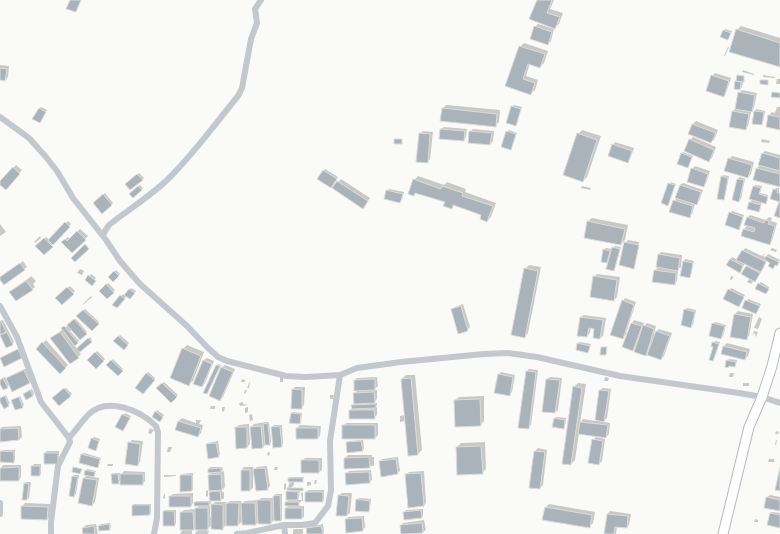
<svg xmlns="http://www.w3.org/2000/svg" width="780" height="534" font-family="Overpass,sans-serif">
<rect width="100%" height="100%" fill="#fafaf8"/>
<path fill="#0003" d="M 538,0 L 554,0 L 550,9 L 563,13 L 559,24 L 555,27 Z
M 538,24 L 554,29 L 551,41 L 548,44 L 535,27 Z
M 741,26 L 780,38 L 780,66 L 737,30 Z
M 725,29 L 732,31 L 728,39 L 724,31 Z
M 524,43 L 548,51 L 544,63 L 540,67 L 530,63 L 526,76 L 538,80 L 535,90 L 531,93 L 507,86 L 520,47 Z
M 728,47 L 729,47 L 725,56 L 724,56 Z
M 0,65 L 9,66 L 8,77 L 5,80 L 0,79 Z
M 743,70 L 754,74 L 754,75 L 742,72 Z
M 715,73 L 731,78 L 726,93 L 723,96 L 712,76 Z
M 738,75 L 744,76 L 742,87 L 740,89 L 736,82 Z
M 763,75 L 775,77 L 775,78 L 763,77 Z
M 777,79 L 780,79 L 780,84 L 776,84 Z
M 742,90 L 757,93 L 754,108 L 751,112 L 748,126 L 746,129 L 733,111 L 735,109 L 739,93 Z
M 446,105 L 500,110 L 499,122 L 495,125 L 443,108 Z
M 514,105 L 522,107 L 515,125 L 512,107 Z
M 41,107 L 47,110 L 41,120 L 40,108 Z
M 777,107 L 780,107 L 780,129 L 767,126 L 769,115 L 772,112 L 775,113 Z
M 756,109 L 765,111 L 763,123 L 761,124 L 753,123 L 755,111 Z
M 696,121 L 718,130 L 714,140 L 711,142 L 689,134 L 693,124 Z
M 444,127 L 467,129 L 466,137 L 463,140 L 441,129 Z
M 473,129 L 494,131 L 493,141 L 490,144 L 470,132 Z
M 509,130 L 517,133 L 511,149 L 507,132 Z
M 582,130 L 601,136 L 587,177 L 583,181 L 578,134 Z
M 423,131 L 433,132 L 430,159 L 427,162 L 420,134 Z
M 693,137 L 716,147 L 712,158 L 709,160 L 690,140 Z
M 762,139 L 770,141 L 769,143 L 761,142 Z
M 615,142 L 634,148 L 630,159 L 627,162 L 613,145 Z
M 765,151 L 780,155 L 780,186 L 757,168 L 760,165 L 762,154 Z
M 683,152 L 693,156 L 688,167 L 681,154 Z
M 732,156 L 754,162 L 751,174 L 748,177 L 729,159 Z
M 16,165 L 22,170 L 6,189 L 0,183 Z
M 695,166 L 710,171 L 706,183 L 704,186 L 692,169 Z
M 325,169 L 338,177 L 333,185 L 324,171 Z
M 139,173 L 144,178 L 142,180 L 128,182 Z
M 723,175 L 729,176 L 725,197 L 723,199 L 722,177 Z
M 418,176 L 444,185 L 447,182 L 466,189 L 465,192 L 496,203 L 491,217 L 487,221 L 482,214 L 455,205 L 452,208 L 446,202 L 417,192 L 414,195 L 414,180 Z
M 740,177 L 745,179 L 741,199 L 739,200 L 733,199 L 738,179 Z
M 341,179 L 370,198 L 365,205 L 334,188 Z
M 671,182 L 676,184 L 669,203 L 662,202 Z
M 683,183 L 703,190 L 699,201 L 695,204 L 692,214 L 689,217 L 674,201 L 677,198 L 680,185 Z
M 140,185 L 143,188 L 133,197 L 130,194 Z
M 756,185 L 762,186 L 760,193 L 768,195 L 766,202 L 762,202 L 758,211 L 750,202 L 753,199 L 754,186 Z
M 582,186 L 591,188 L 590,190 L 581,188 Z
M 776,188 L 779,188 L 780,201 L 774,190 Z
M 389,189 L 404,192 L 402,200 L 400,202 L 387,191 Z
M 105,193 L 113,203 L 102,212 L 94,203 Z
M 732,211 L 744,215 L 739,229 L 730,213 Z
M 750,215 L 766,220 L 769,217 L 772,218 L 771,221 L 777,223 L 772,241 L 769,244 L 742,235 L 744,229 L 748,225 L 747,218 Z
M 592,218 L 628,225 L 625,240 L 621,244 L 588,221 Z
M 68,221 L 71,224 L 44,254 L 37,246 L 46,237 L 49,240 Z
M 0,224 L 6,232 L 0,236 Z
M 80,229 L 88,236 L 72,252 L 62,242 L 68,237 L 70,239 Z
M 40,236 L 41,238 L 35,243 L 34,242 Z
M 628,240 L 639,242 L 633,266 L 635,266 L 634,268 L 625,243 Z
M 615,246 L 621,247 L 615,268 L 614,270 L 609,262 L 602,261 L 604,250 L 606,248 L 612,249 Z
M 745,248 L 762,256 L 764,254 L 765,254 L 763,256 L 766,258 L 768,254 L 780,260 L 777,265 L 767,260 L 757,279 L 754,280 L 751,284 L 747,282 L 750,278 L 742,274 L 748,265 L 745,263 L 741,270 L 727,265 L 732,257 L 738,260 Z
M 772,248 L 777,250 L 776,252 L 770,250 Z
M 661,252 L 682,255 L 681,267 L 677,270 L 678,270 L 677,281 L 674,284 L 655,270 L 659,267 L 658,255 Z
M 685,259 L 694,261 L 691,275 L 690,277 L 681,275 L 684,261 Z
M 23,261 L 27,267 L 24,269 L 0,279 Z
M 529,265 L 541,267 L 528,333 L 524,337 L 525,269 Z
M 80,269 L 84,271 L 82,275 L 77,273 Z
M 116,270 L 120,274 L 113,281 L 109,277 Z
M 91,274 L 96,278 L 92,284 L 86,280 Z
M 597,274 L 620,277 L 617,297 L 614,300 L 594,277 Z
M 31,276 L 36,281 L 33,284 L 35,287 L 32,289 L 13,289 L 29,278 Z
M 731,276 L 734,277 L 731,280 L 730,280 Z
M 761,282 L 769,287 L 767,292 L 759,284 Z
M 108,283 L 115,290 L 108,298 L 101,291 Z
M 70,286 L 75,291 L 62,303 L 57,298 Z
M 131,288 L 136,291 L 132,296 L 127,296 L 117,307 L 114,305 L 123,294 L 125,296 Z
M 731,288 L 745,295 L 740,304 L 724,298 Z
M 91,296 L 92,297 L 83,305 L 83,304 Z
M 625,298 L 636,302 L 626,333 L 627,333 L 623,338 L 623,301 Z
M 748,299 L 761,304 L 756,313 L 743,307 Z
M 463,304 L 470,327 L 467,330 L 452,310 L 455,307 Z
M 687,308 L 696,310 L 693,325 L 691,327 L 685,310 Z
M 85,309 L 99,322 L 92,329 L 78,316 Z
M 738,311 L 753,314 L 749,336 L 746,338 L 735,314 Z
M 584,315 L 606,318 L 603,336 L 600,338 L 595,328 L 591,327 L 590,333 L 587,336 L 581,317 Z
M 759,317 L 762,319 L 758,329 L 754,328 Z
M 76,319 L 87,332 L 80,339 L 72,330 L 70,331 L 79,341 L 74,345 L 77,349 L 90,337 L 92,340 L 79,352 L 81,354 L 78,357 L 54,336 Z
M 3,320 L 14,342 L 6,347 L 0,335 L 0,321 Z
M 634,320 L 644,323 L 642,328 L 647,323 L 656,326 L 654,334 L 659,329 L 672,333 L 664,356 L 661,359 L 650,350 L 645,355 L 638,345 L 633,350 L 632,323 Z
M 715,322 L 726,325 L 723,336 L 721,338 L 713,324 Z
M 754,331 L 758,332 L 756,337 L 755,334 L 754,333 L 752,336 Z
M 120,335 L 129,343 L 124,348 L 115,341 Z
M 46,340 L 68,365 L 60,373 L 37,349 Z
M 715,341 L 720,342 L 713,360 L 715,347 L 712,346 Z
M 580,342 L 591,344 L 588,352 L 578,343 Z
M 727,343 L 750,349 L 748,356 L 745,359 L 722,353 L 724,346 Z
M 187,345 L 204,352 L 193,381 L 189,384 L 183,349 Z
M 97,351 L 105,359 L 96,368 L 88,360 Z
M 207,358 L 214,361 L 205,383 L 202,386 L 204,360 Z
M 113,359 L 123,369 L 118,374 L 108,365 Z
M 729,359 L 737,360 L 736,364 L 735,366 L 727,361 Z
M 218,364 L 221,365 L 207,393 L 217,365 Z
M 225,365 L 235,369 L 223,397 L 220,399 L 222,367 Z
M 27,368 L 33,380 L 30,382 L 13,390 L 10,385 L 7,387 L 0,382 L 1,379 L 5,377 L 6,379 L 10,376 Z
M 529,369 L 538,370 L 531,425 L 528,428 L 527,371 Z
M 148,372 L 155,378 L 145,391 L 147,374 Z
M 501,372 L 515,375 L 512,392 L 509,395 L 498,375 Z
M 730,373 L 734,373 L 733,377 L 729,377 Z
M 406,375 L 415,375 L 422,450 L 418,454 L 409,455 L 402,379 Z
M 280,377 L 283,377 L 283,382 L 280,382 Z
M 377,377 L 378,386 L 373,390 L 377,390 L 377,399 L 373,403 L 377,403 L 377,405 L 375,407 L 377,407 L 377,415 L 374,418 L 350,411 L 355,404 L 354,394 L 358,390 L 355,381 L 357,378 Z
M 550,377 L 562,378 L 558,410 L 555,412 L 543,411 L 547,379 Z
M 605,377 L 609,378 L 608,381 L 604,381 Z
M 242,379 L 245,380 L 245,382 L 241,382 Z
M 164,382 L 178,395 L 171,401 L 158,388 Z
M 250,382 L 249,388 L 247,388 L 249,383 Z
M 578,383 L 586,384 L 580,423 L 583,419 L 596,421 L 600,390 L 603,388 L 611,389 L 607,418 L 603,422 L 610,423 L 609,434 L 606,437 L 579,433 L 575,460 L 571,464 L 574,387 Z
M 743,383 L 749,383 L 749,386 L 743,386 Z
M 295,387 L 305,387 L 304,405 L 301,408 L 293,390 Z
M 66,388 L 72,394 L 59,405 L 54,398 Z
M 32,389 L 34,394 L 33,396 L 24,394 Z
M 245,390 L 247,390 L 245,394 L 244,393 Z
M 6,395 L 10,404 L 4,407 L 0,399 Z
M 334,395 L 333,399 L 330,399 L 330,395 Z
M 20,396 L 24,405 L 22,407 L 12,400 Z
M 484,396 L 484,421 L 480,425 L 455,400 L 459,397 Z
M 243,402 L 243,404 L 248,405 L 240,406 L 239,403 Z
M 211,406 L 215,406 L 215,409 L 210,409 Z
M 222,407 L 225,407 L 224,412 L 222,411 Z
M 248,407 L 248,412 L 245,413 L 245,408 Z
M 157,410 L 164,415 L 162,419 L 156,412 Z
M 293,412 L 302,413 L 301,422 L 299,423 L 292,413 Z
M 125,413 L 131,416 L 125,428 L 117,426 Z
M 252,414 L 253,420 L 250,421 L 249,415 Z
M 404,415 L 404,421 L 400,422 L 400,416 Z
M 557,417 L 566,418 L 565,426 L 563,427 L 555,418 Z
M 182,418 L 196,423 L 196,420 L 201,420 L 199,424 L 203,425 L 201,433 L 198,436 L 177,429 L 179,421 Z
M 266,422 L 269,422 L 271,442 L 266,444 L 263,447 L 251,427 L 254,424 Z
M 346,423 L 378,423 L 378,435 L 375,438 L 343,426 Z
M 249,424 L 250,444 L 247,447 L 237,448 L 236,428 L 239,425 Z
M 274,425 L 282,425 L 283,444 L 282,446 L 272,427 Z
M 300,425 L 321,426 L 320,436 L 318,438 L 297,438 L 297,428 Z
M 21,426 L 22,437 L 19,440 L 0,429 L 2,427 Z
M 150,428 L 154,430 L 151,434 L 148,433 Z
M 776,431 L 779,432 L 778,434 L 775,434 Z
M 94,437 L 100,439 L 96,449 L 92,439 Z
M 596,437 L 605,439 L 602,461 L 599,464 L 593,440 Z
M 132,440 L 143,441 L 140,462 L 137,465 L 129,443 Z
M 363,440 L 364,449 L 362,450 L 347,443 L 349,441 Z
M 776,440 L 777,440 L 776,445 L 775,445 Z
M 218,441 L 220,455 L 218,456 L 207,445 L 208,443 Z
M 485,442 L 486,469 L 482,473 L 457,447 L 461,443 Z
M 168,447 L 172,447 L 170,452 L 167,452 Z
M 538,448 L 547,450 L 543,485 L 540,488 L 535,451 Z
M 3,450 L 15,450 L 15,460 L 13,462 L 1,452 Z
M 47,451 L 59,451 L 59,461 L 45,463 L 45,453 Z
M 268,452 L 270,452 L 269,456 L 267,455 Z
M 84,453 L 101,458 L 99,465 L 98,467 L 82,454 Z
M 348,455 L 372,455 L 372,457 L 374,457 L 374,466 L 371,466 L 371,465 L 369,467 L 345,468 L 345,458 Z
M 398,457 L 400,471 L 397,473 L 380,461 L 382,459 Z
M 305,458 L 322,458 L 322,470 L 319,472 L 302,461 Z
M 769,459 L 774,459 L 774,462 L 768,462 Z
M 34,464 L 41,464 L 41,473 L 40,475 L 32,475 L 32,466 Z
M 113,464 L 113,466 L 107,466 L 108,464 Z
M 3,465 L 21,465 L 21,477 L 19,480 L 1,468 Z
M 267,466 L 270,486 L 267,489 L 254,470 L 257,467 Z
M 210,467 L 222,467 L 223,470 L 221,472 L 224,471 L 225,487 L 222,490 L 222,492 L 224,492 L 224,499 L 211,500 L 211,503 L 208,506 L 210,506 L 210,517 L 212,517 L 212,505 L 215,502 L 226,502 L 225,505 L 230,501 L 241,501 L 241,505 L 245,501 L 259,500 L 261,498 L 274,498 L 275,494 L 282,494 L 282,518 L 281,520 L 274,520 L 271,523 L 259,521 L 256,524 L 243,521 L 238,525 L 226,525 L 222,529 L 212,524 L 206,531 L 209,531 L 208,534 L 195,534 L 198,529 L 196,526 L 192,529 L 192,534 L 180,534 L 183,529 L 181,513 L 184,510 L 196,509 L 200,505 L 195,503 L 197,501 L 211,501 L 210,492 L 212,490 L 209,475 L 212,472 L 209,469 Z
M 244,467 L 253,467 L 253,488 L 250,490 L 242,470 Z
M 278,467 L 277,470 L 274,470 L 275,467 Z
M 87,469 L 96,471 L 93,477 L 99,478 L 95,502 L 92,505 L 84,478 L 87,475 L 86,471 Z
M 371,470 L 372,480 L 369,482 L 346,474 L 349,471 Z
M 124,471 L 145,472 L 145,481 L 142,484 L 121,480 L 118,483 L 112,475 L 114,473 L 120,473 L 120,476 Z
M 424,471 L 426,503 L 423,506 L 406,475 L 409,472 Z
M 193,473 L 193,489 L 192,490 L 181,475 L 182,474 Z
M 74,475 L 79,475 L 76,494 L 74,496 L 73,476 Z
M 164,475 L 176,475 L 176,476 L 164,477 Z
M 291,477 L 304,477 L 302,481 L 294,481 L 294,485 L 291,488 L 303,488 L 300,490 L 299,497 L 296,500 L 302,500 L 301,493 L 303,492 L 303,501 L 301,501 L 297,506 L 304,506 L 304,517 L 302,518 L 286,508 L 290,505 L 286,502 L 290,499 L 287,492 L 290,490 L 288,488 L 289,484 L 291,481 L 289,479 Z
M 315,480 L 317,480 L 316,484 L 314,484 Z
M 26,482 L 31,482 L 29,498 L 27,499 L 25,483 Z
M 307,482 L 311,482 L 311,485 L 307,486 Z
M 286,483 L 286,489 L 284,490 L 284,484 Z
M 208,490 L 208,496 L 206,497 L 206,491 Z
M 308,490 L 324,490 L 324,500 L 323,501 L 306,492 Z
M 193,493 L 193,503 L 191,506 L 170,497 L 173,494 Z
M 342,493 L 352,493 L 350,513 L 347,515 L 339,495 Z
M 164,494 L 165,494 L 165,499 L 163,498 Z
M 770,495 L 780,497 L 780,510 L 767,497 Z
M 359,498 L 371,499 L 370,509 L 368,511 L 357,500 Z
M 25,503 L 50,504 L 50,516 L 47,519 L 22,506 Z
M 134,504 L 151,504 L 151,512 L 149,514 L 133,506 Z
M 549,504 L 595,512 L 593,523 L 589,527 L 545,508 Z
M 423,509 L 423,516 L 422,517 L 405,512 L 406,510 Z
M 165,510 L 176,510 L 176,523 L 175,525 L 164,512 Z
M 610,511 L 631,514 L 629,525 L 627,527 L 617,526 L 616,534 L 605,534 L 607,514 Z
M 772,512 L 780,513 L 780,527 L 770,513 Z
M 364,516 L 365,527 L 363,530 L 346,520 L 348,517 Z
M 755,519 L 758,520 L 758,522 L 754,522 Z
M 424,520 L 426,530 L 423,532 L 402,534 L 401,526 L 403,523 Z
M 110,523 L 111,527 L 109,529 L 99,526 L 101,524 Z
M 96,524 L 98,534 L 84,534 L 83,528 L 86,525 Z
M 323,524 L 324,533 L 323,534 L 308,534 L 307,529 L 308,527 Z
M 295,529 L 303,529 L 303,534 L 293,534 L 293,530 Z"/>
<path fill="#aab3b9" stroke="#dcdcda" d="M 70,0 L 81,0 L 76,12 L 66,9 Z
M 537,0 L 552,0 L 547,13 L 560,17 L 555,29 L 529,19 Z
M 534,26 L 552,32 L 548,45 L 530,39 Z
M 736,29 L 780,43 L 780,67 L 729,52 Z
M 723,30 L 731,33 L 728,40 L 720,37 Z
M 519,46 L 545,54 L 540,68 L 528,64 L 523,79 L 535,83 L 531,95 L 505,86 Z
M 0,68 L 7,69 L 5,81 L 0,80 Z
M 711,75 L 729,81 L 724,97 L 706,91 Z
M 737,75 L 744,76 L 744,82 L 736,81 Z
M 760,80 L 768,80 L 768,85 L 760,84 Z
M 735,81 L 741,82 L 740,90 L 734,89 Z
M 738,92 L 755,95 L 752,112 L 735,109 Z
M 772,92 L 780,93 L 780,98 L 771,97 Z
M 511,106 L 521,109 L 516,126 L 506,123 Z
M 39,108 L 46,112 L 40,123 L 32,119 Z
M 442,108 L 497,114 L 496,127 L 440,121 Z
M 732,111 L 749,114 L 746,130 L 729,127 Z
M 754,111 L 764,112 L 762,125 L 752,124 Z
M 768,115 L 780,117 L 780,130 L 766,127 Z
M 692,124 L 716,133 L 711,143 L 688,134 Z
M 440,129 L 465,131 L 464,141 L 439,139 Z
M 469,131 L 492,133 L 490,145 L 468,143 Z
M 506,131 L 516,134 L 511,150 L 501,147 Z
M 419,133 L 430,134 L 428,163 L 416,162 Z
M 577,133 L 597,140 L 583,182 L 563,175 Z
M 394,139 L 402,139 L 402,144 L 394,144 Z
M 689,139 L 714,150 L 709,162 L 684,151 Z
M 612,144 L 632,151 L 628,163 L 608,156 Z
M 681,153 L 692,157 L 688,168 L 677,164 Z
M 762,153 L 780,158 L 780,171 L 758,165 Z
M 728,158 L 752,165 L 748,178 L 724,171 Z
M 13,167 L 20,174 L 6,190 L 0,185 L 0,181 Z
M 691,168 L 708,174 L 704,187 L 687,182 Z
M 756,168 L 780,174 L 780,187 L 753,180 Z
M 323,170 L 337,179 L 331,188 L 317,179 Z
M 137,174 L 143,180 L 130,190 L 125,184 Z
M 721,176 L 728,178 L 724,200 L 717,199 Z
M 413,179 L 441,189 L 442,186 L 463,193 L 462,196 L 493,206 L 487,222 L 480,219 L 481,215 L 453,205 L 452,209 L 443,206 L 445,202 L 415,193 L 414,196 L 408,194 Z
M 737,179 L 744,180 L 739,202 L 732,200 Z
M 337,181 L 368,201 L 363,209 L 332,188 Z
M 668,183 L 675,185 L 668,206 L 661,203 Z
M 680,185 L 701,192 L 697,205 L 675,198 Z
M 138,186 L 142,190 L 133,198 L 129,194 Z
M 753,186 L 761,188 L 759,194 L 768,197 L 766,204 L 749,199 Z
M 773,189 L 778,190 L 777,193 L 780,193 L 780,202 L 770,199 Z
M 386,190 L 403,194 L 400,203 L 384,199 Z
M 103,194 L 112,205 L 102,214 L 93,203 Z
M 673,200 L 693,206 L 690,218 L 669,212 Z
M 749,202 L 761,205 L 759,212 L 747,209 Z
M 779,202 L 780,202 L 780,218 L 774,216 Z
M 729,212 L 743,217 L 739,230 L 725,225 Z
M 747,217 L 764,223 L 765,220 L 769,221 L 768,224 L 775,226 L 770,245 L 741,236 L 743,229 L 754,232 L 755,228 L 744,225 Z
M 587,221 L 625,229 L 621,245 L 584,238 Z
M 65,222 L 70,227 L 53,245 L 48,240 Z
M 77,231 L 86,240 L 72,253 L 61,242 L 65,239 L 67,241 Z
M 44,238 L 53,247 L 44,255 L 35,246 Z
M 624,242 L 639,245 L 634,269 L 619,265 Z
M 85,244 L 89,249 L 75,262 L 71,258 Z
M 612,247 L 620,249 L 614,271 L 606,269 Z
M 603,249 L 610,251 L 607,263 L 601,262 Z
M 742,250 L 766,262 L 761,272 L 736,260 Z
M 658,254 L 680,258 L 678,271 L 656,267 Z
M 766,256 L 779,262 L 777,266 L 775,265 L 773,269 L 768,266 L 770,263 L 764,259 Z
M 730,259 L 743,266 L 740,273 L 726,265 Z
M 683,261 L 693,263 L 690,278 L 680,276 Z
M 20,263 L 25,270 L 4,285 L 0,280 L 0,277 Z
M 746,266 L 760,273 L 755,282 L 741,274 Z
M 524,268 L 538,271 L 525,338 L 511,335 Z
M 654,270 L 676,273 L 675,285 L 652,282 Z
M 114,271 L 119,276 L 113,282 L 108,277 Z
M 88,275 L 96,281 L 92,286 L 85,280 Z
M 593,276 L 617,280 L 614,301 L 590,297 Z
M 26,281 L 33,290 L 16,301 L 9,292 Z
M 758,283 L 769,289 L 766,294 L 755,289 Z
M 106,284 L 114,293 L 107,299 L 99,291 Z
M 67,287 L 74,294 L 62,305 L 55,298 Z
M 129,289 L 135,293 L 130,299 L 124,295 Z
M 728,289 L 744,297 L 739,307 L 723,299 Z
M 120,295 L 125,299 L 117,308 L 112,305 Z
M 622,300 L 634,305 L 623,339 L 610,335 Z
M 745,300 L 760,306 L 756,314 L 742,308 Z
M 461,306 L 468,331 L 458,334 L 451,309 Z
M 684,309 L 695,312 L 691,328 L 681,325 Z
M 83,310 L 99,324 L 92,331 L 76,316 Z
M 734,314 L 751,317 L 747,340 L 730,337 Z
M 580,317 L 603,320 L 600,339 L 593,338 L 594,329 L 589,328 L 587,337 L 577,336 Z
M 74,319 L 87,334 L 80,340 L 67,325 Z
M 0,321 L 1,321 L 6,332 L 0,335 Z
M 631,323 L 642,326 L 633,351 L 622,347 Z
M 712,323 L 725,326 L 721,339 L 709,336 Z
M 643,325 L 654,329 L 646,356 L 634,352 Z
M 64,326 L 78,343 L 75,346 L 61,328 Z
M 656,331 L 670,336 L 661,360 L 647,355 Z
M 7,332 L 13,345 L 6,348 L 0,335 Z
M 60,332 L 79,358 L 70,364 L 50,338 Z
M 118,336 L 128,345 L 124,350 L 113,341 Z
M 88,338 L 92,342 L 80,352 L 76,349 Z
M 42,342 L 66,368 L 60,374 L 36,349 Z
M 712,342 L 719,344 L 713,361 L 709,360 L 713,347 L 711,346 Z
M 577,343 L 590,346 L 588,353 L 576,350 Z
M 723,346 L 747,352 L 745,360 L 721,354 Z
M 601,347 L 607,347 L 606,355 L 600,355 Z
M 182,348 L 201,356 L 189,386 L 170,378 Z
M 18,349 L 22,358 L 4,367 L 0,358 Z
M 95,352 L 104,361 L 96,369 L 87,360 Z
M 111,360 L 123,371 L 118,376 L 106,365 Z
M 203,360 L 212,364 L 202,387 L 193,384 Z
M 726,360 L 736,362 L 735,367 L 729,366 L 728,368 L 725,367 Z
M 216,365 L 220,366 L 207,394 L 203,393 Z
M 221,367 L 233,372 L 220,401 L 209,396 Z
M 24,370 L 30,383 L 12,392 L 6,378 Z
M 526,371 L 536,372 L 529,429 L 518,428 Z
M 146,373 L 155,380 L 143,394 L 135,388 Z
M 498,374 L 513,377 L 510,396 L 494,393 Z
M 3,378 L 8,388 L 3,390 L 0,384 L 0,380 Z
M 411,378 L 418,455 L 408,456 L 401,379 Z
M 375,379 L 375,390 L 354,391 L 354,380 Z
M 546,379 L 560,380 L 555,413 L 542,412 Z
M 162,383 L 177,397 L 171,403 L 156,388 Z
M 573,386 L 582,388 L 571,465 L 562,464 Z
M 64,388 L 71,396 L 59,406 L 52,398 Z
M 292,389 L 302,390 L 302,409 L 291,409 Z
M 30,390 L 33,396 L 26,400 L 23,394 Z
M 599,390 L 609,391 L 604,422 L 595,420 Z
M 374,392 L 375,403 L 354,404 L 353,393 Z
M 5,396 L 9,406 L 4,409 L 0,402 L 0,398 Z
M 19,397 L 23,408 L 15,410 L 11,400 Z
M 480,399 L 481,426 L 455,427 L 454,400 Z
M 376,404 L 376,408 L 352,409 L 351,405 Z
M 349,410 L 374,410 L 375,419 L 349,419 Z
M 155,411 L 163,417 L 160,422 L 152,417 Z
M 291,413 L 301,414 L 300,424 L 289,423 Z
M 122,414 L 130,418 L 123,431 L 115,427 Z
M 554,418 L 565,420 L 564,429 L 552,427 Z
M 178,421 L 201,428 L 198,437 L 175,430 Z
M 580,422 L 608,425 L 606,438 L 578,434 Z
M 268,423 L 270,445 L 265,445 L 263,424 Z
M 342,425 L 375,425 L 375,439 L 342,439 Z
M 261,426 L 263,448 L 252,449 L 250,427 Z
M 280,426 L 282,447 L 273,448 L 271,427 Z
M 235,427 L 247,427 L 247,448 L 236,449 Z
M 18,428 L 19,440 L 0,442 L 0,429 Z
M 296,428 L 318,428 L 318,439 L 296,439 Z
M 91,438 L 99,441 L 96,451 L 88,448 Z
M 592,439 L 603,441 L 599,465 L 588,463 Z
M 361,441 L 363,451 L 347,453 L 346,442 Z
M 128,442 L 140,444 L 138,466 L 125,464 Z
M 216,443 L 219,457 L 208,459 L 206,444 Z
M 481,446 L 483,474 L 457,475 L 456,447 Z
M 0,451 L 14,452 L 14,463 L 0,462 Z
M 534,451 L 545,452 L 540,489 L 529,488 Z
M 44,453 L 58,453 L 58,464 L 44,464 Z
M 81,454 L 100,459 L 98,468 L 79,463 Z
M 369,457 L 370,468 L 344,469 L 344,458 Z
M 396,459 L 398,474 L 381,477 L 379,461 Z
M 301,460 L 319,460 L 319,473 L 301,473 Z
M 31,466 L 40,466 L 40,476 L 31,476 Z
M 19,467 L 19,481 L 0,481 L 0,468 Z
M 73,467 L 82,469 L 80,474 L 72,472 Z
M 780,467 L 780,491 L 775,490 Z
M 221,468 L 221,472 L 208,473 L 208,469 Z
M 265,468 L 268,490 L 256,491 L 253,469 Z
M 85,470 L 95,472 L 94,477 L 84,475 Z
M 241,470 L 250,470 L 250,491 L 241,491 Z
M 369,472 L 370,483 L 346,485 L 345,473 Z
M 421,473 L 424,506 L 408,508 L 405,474 Z
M 111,474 L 118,474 L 119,484 L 112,484 Z
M 120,474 L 143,474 L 143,485 L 120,485 Z
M 221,474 L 222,490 L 209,491 L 208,475 Z
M 180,475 L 192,475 L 192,491 L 180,492 Z
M 72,476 L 78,477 L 74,497 L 69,496 Z
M 83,478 L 97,480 L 92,506 L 78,503 Z
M 288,478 L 303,478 L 303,482 L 288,482 Z
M 24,483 L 29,484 L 27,500 L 22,500 Z
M 287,488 L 303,488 L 303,491 L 287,490 Z
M 220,491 L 221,501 L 210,501 L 209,492 Z
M 286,491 L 298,492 L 298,500 L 286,500 Z
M 305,492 L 323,492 L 323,502 L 305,502 Z
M 280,495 L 281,521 L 274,521 L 273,496 Z
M 338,495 L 349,496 L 347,516 L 336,516 Z
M 169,496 L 191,496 L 191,507 L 169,507 Z
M 766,497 L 780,500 L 780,511 L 764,508 Z
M 356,499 L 370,501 L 369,512 L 355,511 Z
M 257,500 L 271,500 L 271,524 L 258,524 Z
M 194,502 L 209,502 L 209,506 L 194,506 Z
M 285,502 L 299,502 L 299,506 L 285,506 Z
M 226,503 L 239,503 L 238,526 L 226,526 Z
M 241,503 L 255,503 L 256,525 L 242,525 Z
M 211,504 L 223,505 L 223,530 L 211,529 Z
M 132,505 L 150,505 L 150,515 L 132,516 Z
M 21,506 L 48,507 L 47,520 L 21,519 Z
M 545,507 L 592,515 L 590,528 L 542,520 Z
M 195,508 L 208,508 L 208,530 L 195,530 Z
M 285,508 L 302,508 L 302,519 L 285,519 Z
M 421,510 L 422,518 L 404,520 L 403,512 Z
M 163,511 L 174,511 L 175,526 L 163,526 Z
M 180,512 L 193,512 L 194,530 L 180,530 Z
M 770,513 L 780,515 L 780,528 L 767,525 Z
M 607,514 L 628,516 L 627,528 L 615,527 L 614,534 L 604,534 Z
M 362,518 L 363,531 L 346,533 L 345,519 Z
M 422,523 L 423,533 L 401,534 L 400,525 Z
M 109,524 L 110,530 L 99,531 L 98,526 Z
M 94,526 L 95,534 L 83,534 L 82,528 Z
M 321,526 L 323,534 L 307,534 L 306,528 Z"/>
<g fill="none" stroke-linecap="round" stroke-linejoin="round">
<defs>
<path id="primary" d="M 723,534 L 749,427 L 762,397 L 772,366 L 780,333"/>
</defs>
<use href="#primary" stroke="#b5babe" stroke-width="11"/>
<path stroke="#c3c8cc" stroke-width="6" d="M 0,117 L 29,138 L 46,157 L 57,171 L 73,198 L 106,240 L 120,261 L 140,284 L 187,326 L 207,347 L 218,357 L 227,361 L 286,376 L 306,377 L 340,375 L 357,368 L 401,362 L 484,354 L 508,353 L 537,357 L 620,376 L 739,393 L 762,397 L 780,403
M 103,236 L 105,231 L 109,225 C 128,210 149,197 167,180 C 193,155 215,124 238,96 L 242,88 L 251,39 L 257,23 L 255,9 L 261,0
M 0,306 L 17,337 L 41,402 L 69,438 L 70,442 L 58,466 L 51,522 L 51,534
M 69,438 C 76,430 82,421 89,414 C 108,396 141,411 156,426 L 158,432 L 157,518 L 154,534
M 0,503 L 0,514
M 284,525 L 285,534
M 237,534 L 247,533 L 284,525 L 302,525 L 315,523 L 328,506 L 331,490 L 330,441 L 340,375"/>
<use href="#primary" stroke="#fff" stroke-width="9"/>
</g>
</svg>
